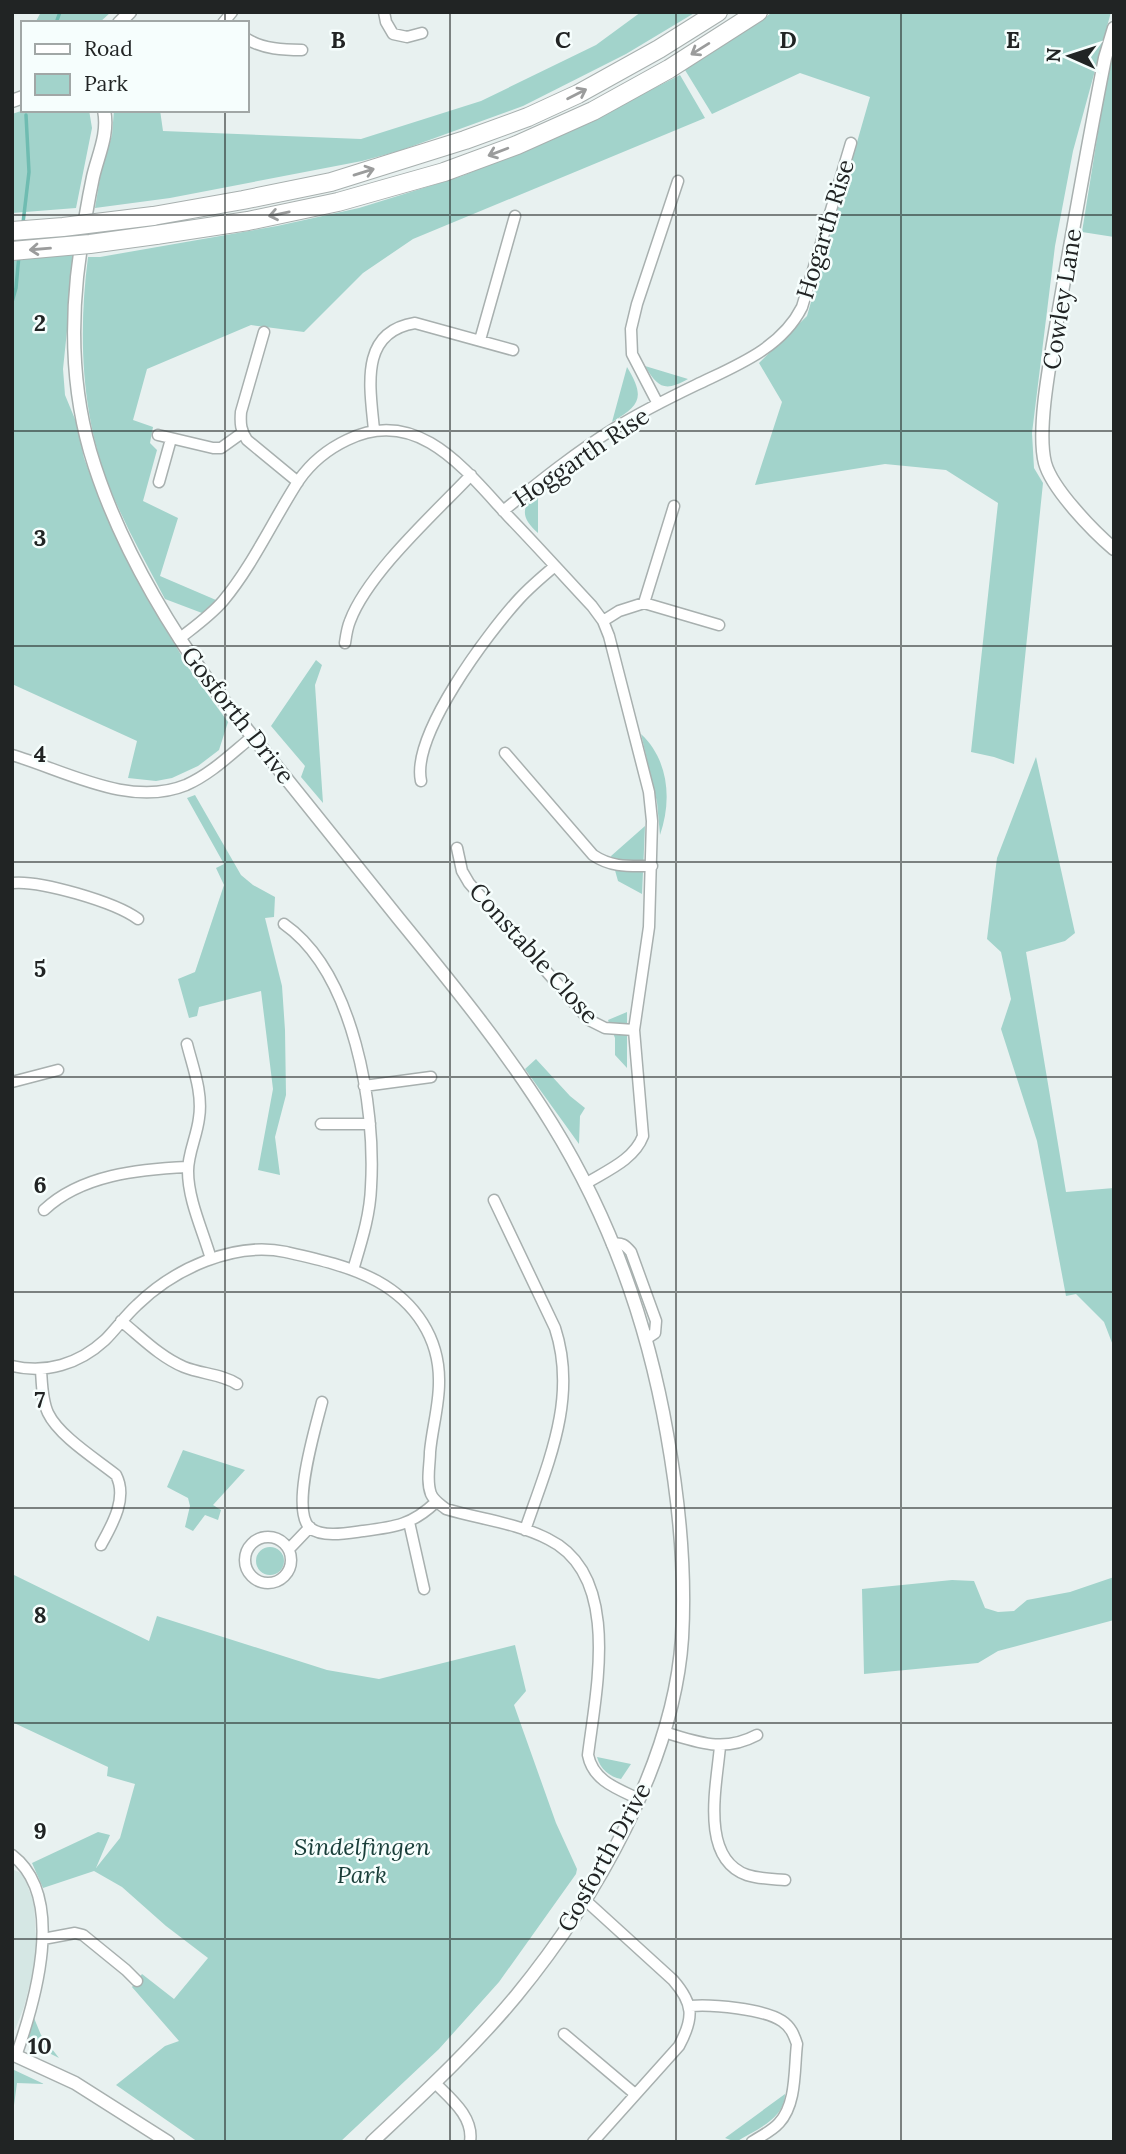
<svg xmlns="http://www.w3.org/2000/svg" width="1126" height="2154" font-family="Lora,serif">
<rect width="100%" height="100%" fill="#e8f1f0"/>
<path fill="#d5e7e4" d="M 12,1869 L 23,1874 L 34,1903 L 37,1956 L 24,2007 L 15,2030 L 12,2030 Z"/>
<path fill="#a2d3cb" d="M 41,12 L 111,12 L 99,23 L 35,23 Z
M 641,12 L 696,12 L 626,54 L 523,106 L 399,151 L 362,161 L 170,198 L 95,208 L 101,172 L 112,135 L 114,110 L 160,110 L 163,131 L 361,139 L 481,101 L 596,45 Z
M 773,12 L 1111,12 L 1073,151 L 1055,246 L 1032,433 L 1034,468 L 1043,483 L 1014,764 L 994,757 L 971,752 L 998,503 L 946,470 L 885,464 L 755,485 L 782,402 L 759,363 L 807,316 L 870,97 L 800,73 L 712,114 L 685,70 Z
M 1114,52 L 1114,237 L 1082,232 L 1110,57 Z
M 680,75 L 705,118 L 413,239 L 363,273 L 304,332 L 251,325 L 147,369 L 133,420 L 153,427 L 150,443 L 157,450 L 143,501 L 178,518 L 160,576 L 216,600 L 202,613 L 165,599 C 146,563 126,527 110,489 C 81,415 78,335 88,257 L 100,257 L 277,226 L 359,208 L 462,176 L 564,134 Z
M 24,110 L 89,110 L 92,128 L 76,208 L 12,213 L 12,114 Z
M 75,254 L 63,369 L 65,395 L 77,424 L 84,458 L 105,513 L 145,595 L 192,673 L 228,722 L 219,750 L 198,766 L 172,778 L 156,781 L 128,778 L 137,741 L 12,684 L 12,257 Z
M 645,366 L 688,379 C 665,392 658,388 645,366 Z
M 627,367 C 645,397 641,405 612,422 Z
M 538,492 L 538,533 C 521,518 520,507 538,492 Z
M 316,660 L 322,665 L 315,685 L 323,803 L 301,777 L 305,766 L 271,726 Z
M 641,734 C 669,760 672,801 660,835 L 657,802 Z
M 1036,757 L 1075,933 L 1065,941 L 1026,952 L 1066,1192 L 1114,1188 L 1114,1348 L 1104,1322 L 1076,1294 L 1066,1296 L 1037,1141 L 1001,1029 L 1011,999 L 1001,952 L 987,939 L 997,858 Z
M 195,795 L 241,875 L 253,885 L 275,897 L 274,917 L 265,918 L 282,986 L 285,1030 L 286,1095 L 275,1137 L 280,1175 L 258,1170 L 273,1089 L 261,991 L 199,1007 L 197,1016 L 189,1018 L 178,979 L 195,972 L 224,885 L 216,868 L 224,864 L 187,798 Z
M 645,826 L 642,894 L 618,881 L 611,856 Z
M 627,1012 L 627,1068 L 615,1055 L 615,1038 L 608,1020 Z
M 536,1059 L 570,1096 L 585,1108 L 580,1116 L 579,1144 L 525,1069 Z
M 183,1450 L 245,1470 L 213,1505 L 221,1510 L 218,1520 L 205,1515 L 193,1531 L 185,1527 L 190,1506 L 188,1498 L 167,1487 Z
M256 1561a14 14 0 1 1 28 0a14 14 0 1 1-28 0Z
M 12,1574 L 149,1641 L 157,1616 L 327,1670 L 379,1679 L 515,1645 L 526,1691 L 514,1705 L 556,1823 L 577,1869 L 576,1874 L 499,1982 L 439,2049 L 340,2142 L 198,2142 L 116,2085 L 165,2046 L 179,2041 L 132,1987 L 142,1974 L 174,1999 L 208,1958 L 166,1926 L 122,1887 L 94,1871 L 43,1888 L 32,1863 L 98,1832 L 110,1835 L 96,1868 L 120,1838 L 135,1784 L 107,1776 L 108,1767 L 12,1722 Z
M 1114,1577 L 1114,1620 L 998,1651 L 978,1663 L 864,1674 L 862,1589 L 952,1580 L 974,1581 L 985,1608 L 998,1612 L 1014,1611 L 1027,1600 L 1070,1592 Z
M 597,1757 L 631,1764 L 621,1779 C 610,1777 600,1769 597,1757 Z
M 34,2018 L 41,2035 L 59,2058 L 27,2042 Z
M 12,2069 L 44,2084 L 17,2083 L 12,2120 Z
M 785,2094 C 785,2119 755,2130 736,2142 L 725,2138 Z"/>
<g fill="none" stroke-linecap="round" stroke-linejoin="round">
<path stroke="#6fbcb1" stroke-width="3.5" d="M 56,23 L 60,12
M 23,223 L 29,172 L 26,115
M 12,302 L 16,288 L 19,255"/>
<defs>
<path id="minor" d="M 384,12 L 386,22 L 393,34 L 407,37 L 422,33
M 223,23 L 232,12
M 247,39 C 263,49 284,50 302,50
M 264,332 L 241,412 C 240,424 241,431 247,440 L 298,482
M 480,340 L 515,216
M 658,404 L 632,354 L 631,329 L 637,304 L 678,181
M 374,430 C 370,387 359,332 415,323 L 513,350
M 158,435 L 213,448 L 221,448 L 242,433
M 159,482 L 171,439
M 503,511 C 539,482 576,452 615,428 C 641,412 669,398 696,385 C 735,366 781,349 802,307 L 851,143
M 644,603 L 674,506
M 603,621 L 619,611 L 644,603 L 719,625
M 179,639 C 194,627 210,616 223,601 C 253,565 273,520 299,480 C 311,463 328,449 347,440 C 418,405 466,471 509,517 C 537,546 564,576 592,606 L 603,621 L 609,636 L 649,792 L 652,821 L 649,927 L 634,1030 L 643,1136 C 634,1160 606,1171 585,1184
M 345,643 C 346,636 347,628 350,621 C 368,573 435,513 471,475
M 505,753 L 593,855 C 612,868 630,866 652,866
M 12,755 C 66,771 130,808 186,785 C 211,774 231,754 252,737
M 421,781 C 411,735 488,633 519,599 C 530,587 543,576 555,566
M 457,848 L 462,871 L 469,883 L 589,1020 L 605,1028 L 634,1030
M 12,883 C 40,880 115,902 138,919
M 284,924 C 354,973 376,1107 371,1187 C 370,1216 361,1243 353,1270
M 187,1044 C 193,1068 203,1093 199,1118 C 197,1136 188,1153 188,1171 C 188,1200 203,1231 211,1259
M 12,1082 L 58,1070
M 364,1086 L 431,1077
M 321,1124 L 370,1124
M 494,1200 L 555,1328 C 578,1398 548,1463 525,1530
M 44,1210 C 81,1175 139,1169 188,1167
M 612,1244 C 622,1242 625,1245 631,1252 L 656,1321 L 655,1333 L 646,1339
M 121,1321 C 141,1337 160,1357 184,1367 C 201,1374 222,1374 237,1384
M 12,1366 C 46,1374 79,1364 105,1340 C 116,1329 125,1316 137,1305 C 174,1269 234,1241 286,1252 C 317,1259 349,1266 377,1281 C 415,1302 440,1338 439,1383 C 439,1406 432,1429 430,1452 C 430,1465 426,1481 431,1494 C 434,1501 440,1504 446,1509 C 479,1519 517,1523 548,1539 C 622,1575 596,1690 588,1755 C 593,1781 618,1789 639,1799
M 41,1370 C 42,1384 42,1400 48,1413 C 59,1436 96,1459 116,1475 C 128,1498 112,1525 101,1545
M 322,1402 C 316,1426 290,1510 310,1528 C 323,1538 348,1533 363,1531 C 395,1527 412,1525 436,1502
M 409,1522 L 424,1589
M245 1560a23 23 0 1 1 46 0a23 23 0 1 1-46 0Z
M 289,1549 L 310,1527
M 664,1732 C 698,1742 723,1753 757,1735
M 720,1746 C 717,1784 699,1858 747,1875 C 759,1879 773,1879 785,1880
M 12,1855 C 67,1897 35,2002 16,2056
M 584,1899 L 673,1980 C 694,2004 694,2018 679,2046 L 593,2142
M 43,1939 L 75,1933 L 83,1935 L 126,1970 L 137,1981
M 690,2006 C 712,2004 764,2009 782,2021 C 791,2027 794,2035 797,2044 C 794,2068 797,2104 779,2123 C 772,2131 761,2136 752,2142
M 564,2034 L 635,2094
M 435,2083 C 451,2099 474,2117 470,2142"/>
<path id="tertiary" d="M 119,23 L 130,12
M 1114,28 L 1105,58 C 1088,143 1073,229 1058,315 C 1052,352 1036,428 1045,463 C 1052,489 1093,531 1114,549
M 12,101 L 23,97
M 104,110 C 109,134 98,155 93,177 C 86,210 81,244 77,277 C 71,335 74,395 90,451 C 115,536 161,615 212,686 C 274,764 337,841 399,919 C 453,985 507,1051 552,1124 C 610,1218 648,1325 667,1434 C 679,1501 686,1569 682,1638 C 674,1763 594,1901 516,1996 C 472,2049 422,2095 372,2142
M 12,2054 L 75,2083 L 168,2142"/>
<path id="trunk" d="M 153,216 L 243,200 L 331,182 L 465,140 L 528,117 L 578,94 L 659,49 L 718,12
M 156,235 L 248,221 L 338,202 L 444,172 L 517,145 L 593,111 L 669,69 L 758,12"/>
</defs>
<use href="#minor" stroke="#a8b0af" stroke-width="13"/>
<use href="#tertiary" stroke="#a8b0af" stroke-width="15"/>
<use href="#trunk" stroke="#a8b0af" stroke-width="20"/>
<use href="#minor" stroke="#fff" stroke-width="10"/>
<use href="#tertiary" stroke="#fff" stroke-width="12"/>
<use href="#trunk" stroke="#fff" stroke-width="18"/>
<defs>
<path id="trunk-bridge" d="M 12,231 L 63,227 L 153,216
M 12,251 L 90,244 L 156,235"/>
</defs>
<use href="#trunk-bridge" stroke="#a8b0af" stroke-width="20" stroke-linecap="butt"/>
<use href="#trunk-bridge" stroke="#fff" stroke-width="18"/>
</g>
<defs><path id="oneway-shaft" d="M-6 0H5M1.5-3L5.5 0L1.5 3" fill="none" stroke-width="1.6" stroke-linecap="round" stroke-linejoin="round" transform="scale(1.75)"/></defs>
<g stroke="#9b9c9c">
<use href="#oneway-shaft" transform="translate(700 49) rotate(148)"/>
<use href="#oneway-shaft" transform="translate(577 94) rotate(-27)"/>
<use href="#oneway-shaft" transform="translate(498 152) rotate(159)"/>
<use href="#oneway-shaft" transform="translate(364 172) rotate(-17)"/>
<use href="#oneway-shaft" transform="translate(279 214) rotate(168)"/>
<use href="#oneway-shaft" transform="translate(40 249) rotate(175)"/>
</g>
<path fill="none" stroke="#212424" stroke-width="2" stroke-opacity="0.55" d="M 225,12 L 225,23M 450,12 L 450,2142M 676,12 L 676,2142M 901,12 L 901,2142M 225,110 L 225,2142M 12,215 L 1114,215M 12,431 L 1114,431M 12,646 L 1114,646M 12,862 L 1114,862M 12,1077 L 1114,1077M 12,1292 L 1114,1292M 12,1508 L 1114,1508M 12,1723 L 1114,1723M 12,1939 L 1114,1939"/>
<g text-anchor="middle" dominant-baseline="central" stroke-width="5" stroke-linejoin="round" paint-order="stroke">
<g font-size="24" fill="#212424" stroke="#f6fefd">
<text transform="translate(825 229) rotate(-73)">Hogarth Rise</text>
<text transform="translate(1062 299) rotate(-81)">Cowley Lane</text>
<text transform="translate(581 457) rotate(-34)">Hoggarth Rise</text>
<text transform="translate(238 715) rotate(52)">Gosforth Drive</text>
<text transform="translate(534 953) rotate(48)">Constable Close</text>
<text transform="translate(604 1857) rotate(-61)">Gosforth Drive</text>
</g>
<g font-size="24" font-style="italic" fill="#193e39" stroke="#f6fefd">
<text x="362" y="1846">Sindelfingen<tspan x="362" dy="28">Park</tspan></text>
</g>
</g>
<g font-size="23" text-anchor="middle" font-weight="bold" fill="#212424" stroke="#f6fefd" stroke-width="5" stroke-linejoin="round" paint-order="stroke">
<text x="338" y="48">B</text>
<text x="563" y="48">C</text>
<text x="788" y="48">D</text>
<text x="1013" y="48">E</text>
<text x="40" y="331">2</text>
<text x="40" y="546">3</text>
<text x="40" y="762">4</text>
<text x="40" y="977">5</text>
<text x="40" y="1193">6</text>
<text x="40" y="1408">7</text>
<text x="40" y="1623">8</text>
<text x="40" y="1839">9</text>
<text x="40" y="2054">10</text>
</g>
<rect width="1126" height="2154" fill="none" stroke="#212424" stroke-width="28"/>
<rect x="21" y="21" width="228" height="91" fill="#f6fefd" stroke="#a1a7a6" stroke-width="2"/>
<rect x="35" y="44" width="35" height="10" fill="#ffffff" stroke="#a1a7a6" stroke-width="2"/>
<text x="84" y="56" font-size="21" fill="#212424">Road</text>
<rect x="35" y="74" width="35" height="21" fill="#a2d3cb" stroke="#a1a7a6" stroke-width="2"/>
<text x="84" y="91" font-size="21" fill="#212424">Park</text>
<g transform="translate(1070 56) rotate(273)" stroke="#f6fefd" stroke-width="5" paint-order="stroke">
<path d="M0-5L12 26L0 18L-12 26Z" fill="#212424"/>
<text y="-10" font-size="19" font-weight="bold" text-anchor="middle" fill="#212424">N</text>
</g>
</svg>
